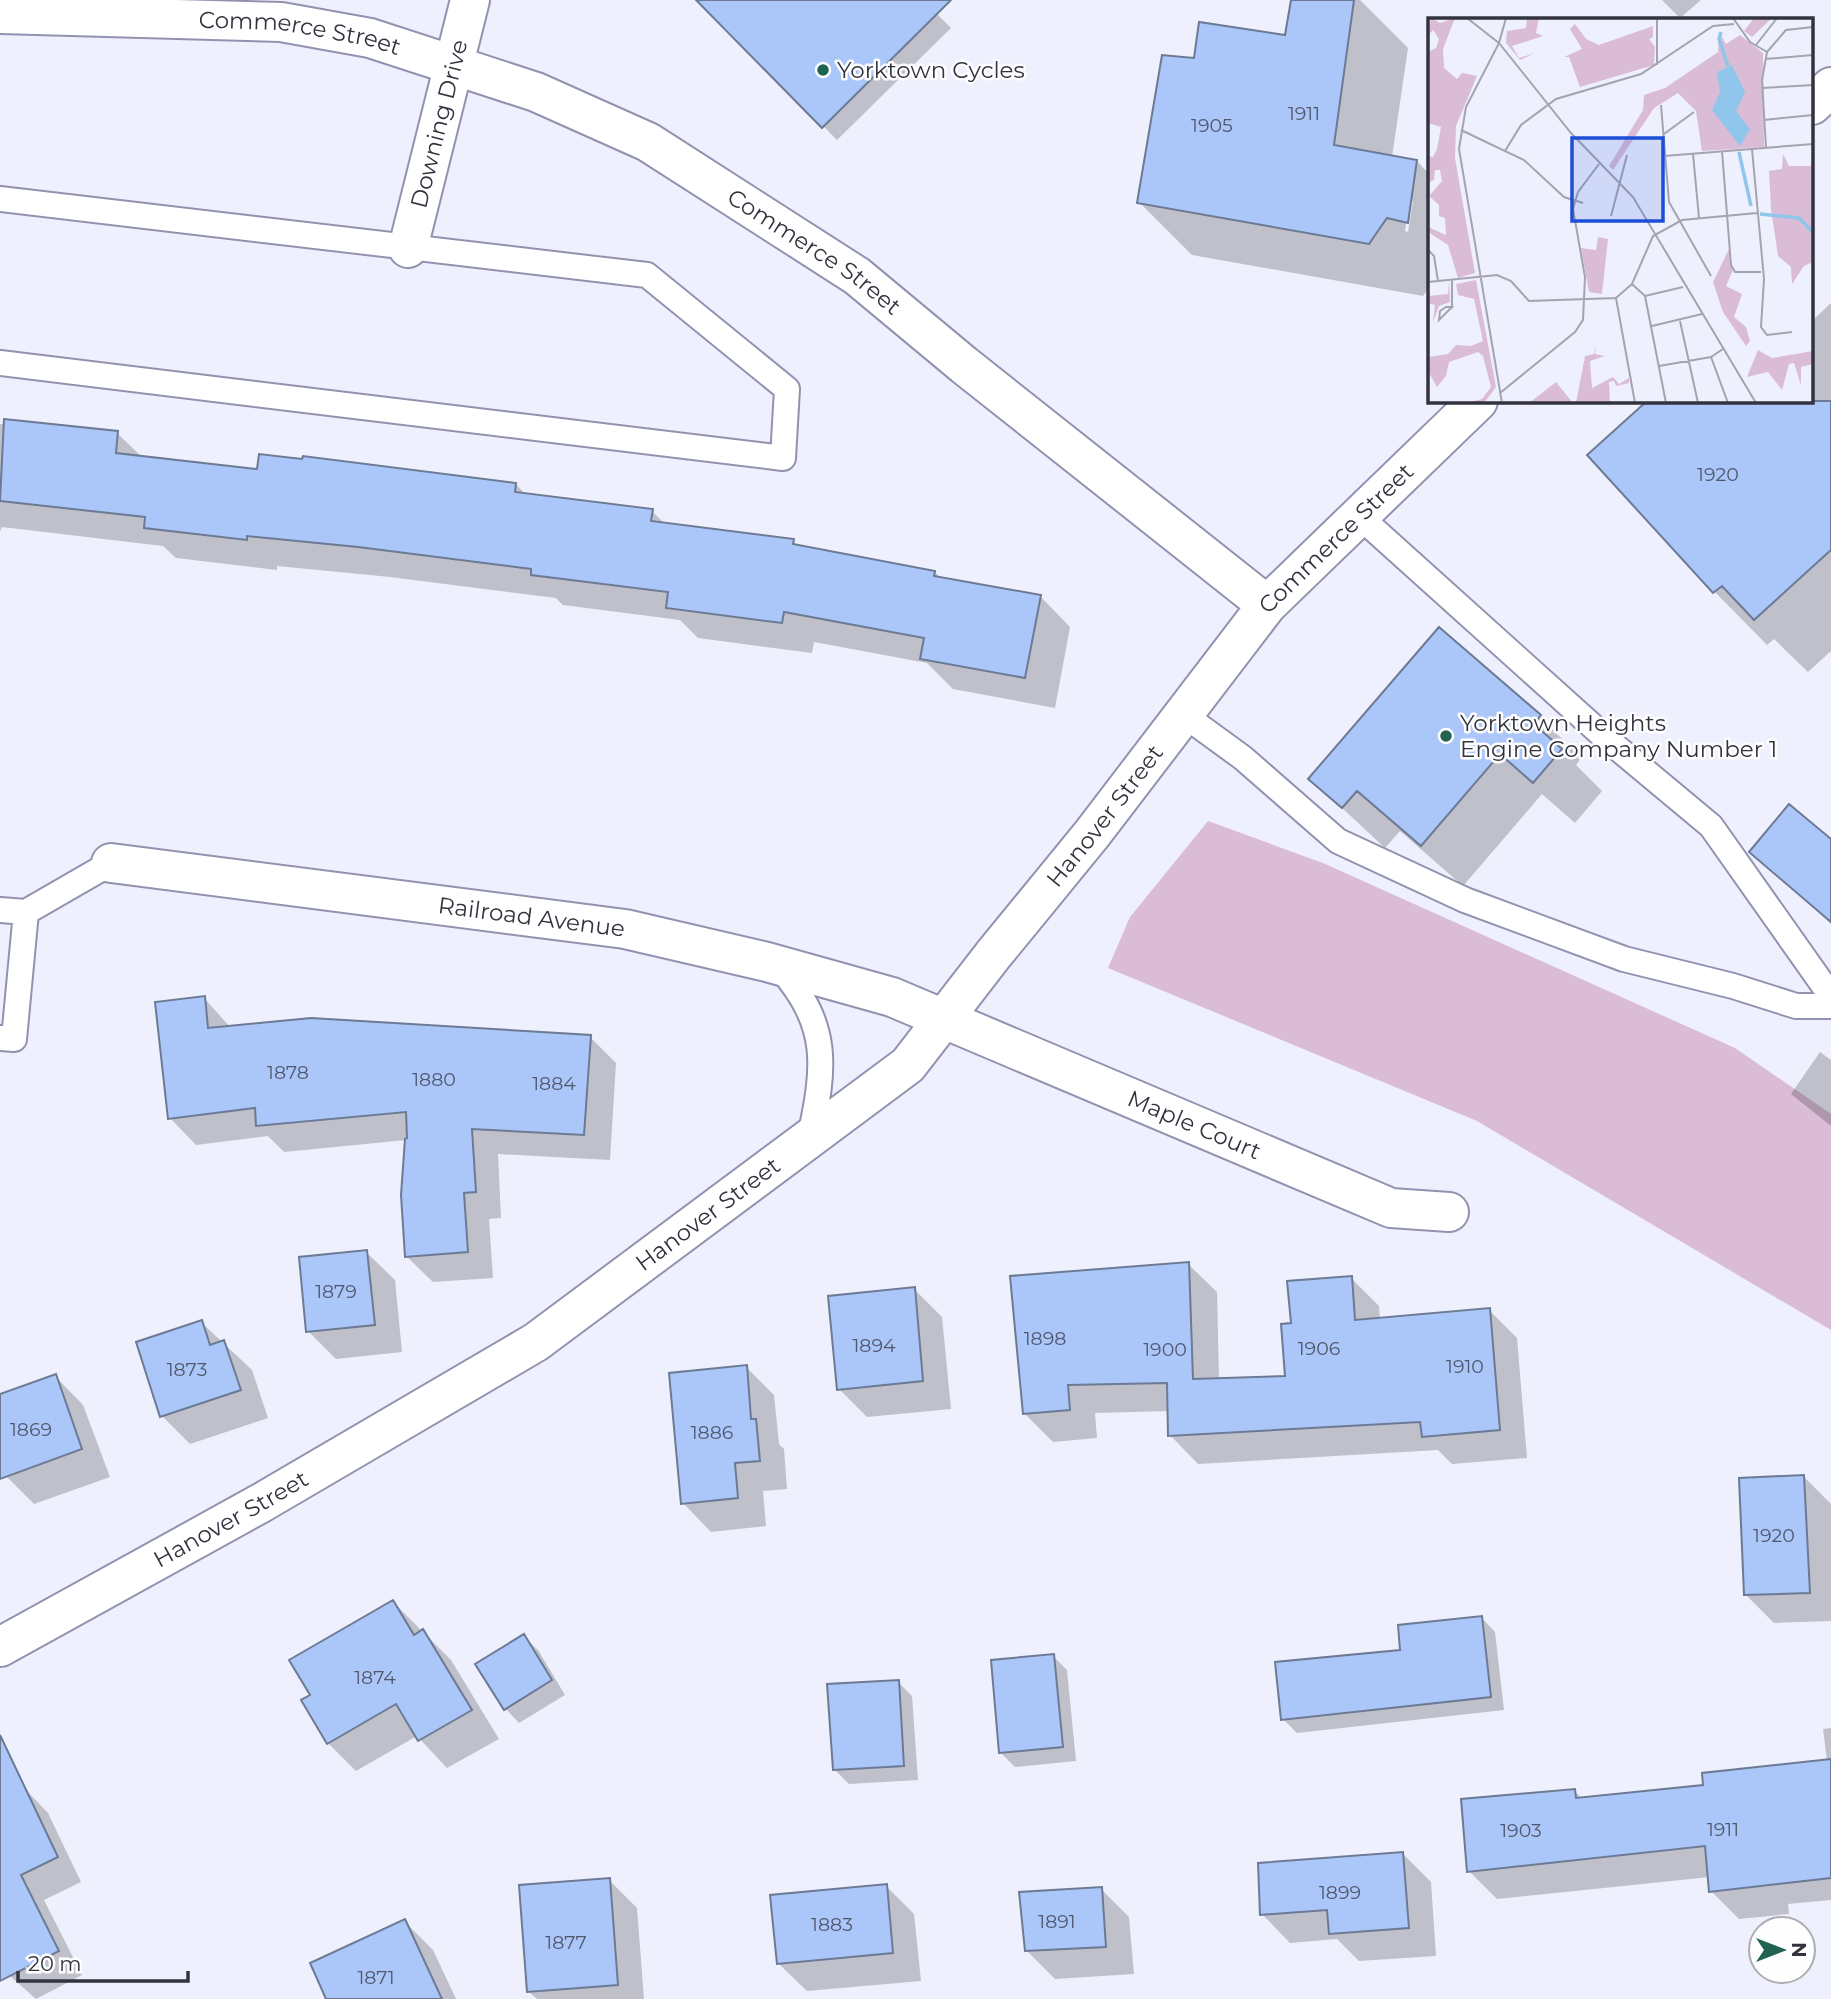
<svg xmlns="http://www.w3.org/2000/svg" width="1831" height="1999" font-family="Montserrat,sans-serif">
<rect width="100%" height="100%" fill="#eff0fd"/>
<path fill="#dabcd7" d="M 1208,821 L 1323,863 L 1735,1048 L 1831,1114 L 1831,1330 L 1477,1121 L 1108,968 L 1130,917 Z"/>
<path fill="#0003" fill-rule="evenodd" d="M 699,0 L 923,0 L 951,28 L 837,140 Z
M 1293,0 L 1360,0 L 1408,48 L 1392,157 L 1417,161 L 1430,175 L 1430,286 L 1423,296 L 1192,255 L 1139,202 L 1195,60 L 1286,37 ZM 1409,201 L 1413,201 L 1408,232 L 1405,231 Z
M 1662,0 L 1701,0 L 1680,18 Z
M 1831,303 L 1831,651 L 1808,672 L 1774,639 L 1767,645 L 1715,592 L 1590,455 L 1649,401 L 1812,401 L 1812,321 Z
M 0,424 L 117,433 L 143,458 L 259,471 L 516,484 L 526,495 L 652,511 L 666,525 L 793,541 L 799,547 L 935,572 L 941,579 L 1040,596 L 1070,627 L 1055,708 L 953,689 L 927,663 L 814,642 L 812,653 L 698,638 L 680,620 L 563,605 L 556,598 L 390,577 L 277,566 L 277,570 L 176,558 L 163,546 L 2,527 L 0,531 Z
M 1439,629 L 1540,717 L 1581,758 L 1576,765 L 1602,791 L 1575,823 L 1542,794 L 1463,886 L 1400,831 L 1385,848 L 1311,779 Z
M 1831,841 L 1831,924 L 1751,852 Z
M 204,998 L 231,1028 L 590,1037 L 616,1063 L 610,1160 L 498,1154 L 501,1218 L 489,1219 L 493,1278 L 433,1282 L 406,1256 L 406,1140 L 284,1152 L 268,1136 L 196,1145 L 170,1118 Z
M 1820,1052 L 1831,1060 L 1831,1126 L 1791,1094 Z
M 366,1252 L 395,1280 L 402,1352 L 336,1359 L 308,1331 Z
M 1188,1264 L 1217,1292 L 1219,1380 L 1287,1378 L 1292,1325 L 1351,1278 L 1379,1306 L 1380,1319 L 1489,1310 L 1517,1338 L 1527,1458 L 1452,1464 L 1438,1450 L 1198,1464 L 1170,1435 L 1169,1411 L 1095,1413 L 1097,1438 L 1053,1442 L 1024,1413 Z
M 914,1289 L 942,1317 L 951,1409 L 867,1417 L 839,1389 Z
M 201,1322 L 252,1370 L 268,1418 L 190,1444 L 162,1416 Z
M 746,1367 L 774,1395 L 779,1444 L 784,1449 L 787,1489 L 763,1491 L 766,1526 L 711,1532 L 683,1503 Z
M 55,1376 L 83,1405 L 110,1477 L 34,1504 L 6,1476 L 0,1459 L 0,1396 Z
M 1804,1477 L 1831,1504 L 1831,1621 L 1774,1623 L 1746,1595 Z
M 393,1602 L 451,1660 L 499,1739 L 447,1768 L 417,1736 L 356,1771 L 328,1743 L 312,1696 Z
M 1482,1618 L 1495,1632 L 1504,1710 L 1297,1733 L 1283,1719 L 1402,1651 Z
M 524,1637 L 538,1650 L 565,1695 L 519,1723 L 506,1709 L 478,1665 Z
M 1053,1656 L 1067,1670 L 1076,1761 L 1015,1767 L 1001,1753 Z
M 898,1682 L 912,1696 L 918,1780 L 849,1784 L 835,1770 Z
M 1831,1728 L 1831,1900 L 1788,1904 L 1789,1914 L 1739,1919 L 1711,1891 L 1710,1877 L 1497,1899 L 1469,1871 L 1574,1791 L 1583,1799 L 1705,1786 L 1827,1761 L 1823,1729 Z
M 24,1788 L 48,1813 L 81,1882 L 44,1900 L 82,1975 L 36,1999 L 10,1976 L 0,1956 L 0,1800 Z
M 1403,1854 L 1431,1882 L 1436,1956 L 1359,1961 L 1337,1939 L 1290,1943 L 1262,1914 Z
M 609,1880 L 637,1908 L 644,1999 L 537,1999 L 528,1991 Z
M 886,1886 L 914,1914 L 921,1981 L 807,1991 L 778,1963 Z
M 1101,1889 L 1129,1917 L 1134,1974 L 1055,1979 L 1027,1951 Z
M 404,1921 L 433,1950 L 456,1999 L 328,1999 Z"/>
<path fill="#abc7f9" stroke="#6c7a94" stroke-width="2" d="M 696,0 L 951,0 L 822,128 Z
M 1291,0 L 1354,0 L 1334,145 L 1417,160 L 1408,223 L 1387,218 L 1369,244 L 1137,203 L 1162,55 L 1194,58 L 1199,22 L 1285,35 Z
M 1647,401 L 1831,401 L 1831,550 L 1754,620 L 1722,586 L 1713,593 L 1587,455 Z
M 4,419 L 118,431 L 116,453 L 257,469 L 259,454 L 302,459 L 303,456 L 516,483 L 515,492 L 653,509 L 651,521 L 794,539 L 793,544 L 935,571 L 934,576 L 1041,595 L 1025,678 L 920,659 L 924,638 L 784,612 L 782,623 L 666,608 L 668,592 L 531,575 L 531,569 L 358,547 L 247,536 L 247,540 L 144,528 L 145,517 L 0,501 Z
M 1439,627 L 1541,715 L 1534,724 L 1562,749 L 1533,783 L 1500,754 L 1421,846 L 1357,791 L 1342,808 L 1308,779 Z
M 1789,804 L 1831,839 L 1831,922 L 1749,852 Z
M 205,996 L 208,1028 L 311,1018 L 591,1035 L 584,1135 L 472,1129 L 476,1192 L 464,1193 L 468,1252 L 405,1257 L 401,1195 L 405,1139 L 407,1138 L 406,1112 L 256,1126 L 255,1108 L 168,1119 L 155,1002 Z
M 367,1250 L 375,1325 L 306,1332 L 299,1257 Z
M 1189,1262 L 1193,1379 L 1285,1376 L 1281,1324 L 1291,1323 L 1287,1281 L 1352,1276 L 1355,1320 L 1490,1308 L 1500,1430 L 1422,1437 L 1420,1422 L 1168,1436 L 1167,1383 L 1068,1385 L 1070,1410 L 1023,1414 L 1010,1276 Z
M 915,1287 L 923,1381 L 837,1390 L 828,1296 Z
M 202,1320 L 210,1345 L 224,1340 L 241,1390 L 160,1417 L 136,1342 Z
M 747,1365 L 751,1419 L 756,1419 L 760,1461 L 735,1463 L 738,1498 L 681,1504 L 669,1373 Z
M 56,1374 L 82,1449 L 0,1479 L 0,1394 Z
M 1804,1475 L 1810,1593 L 1744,1595 L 1739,1478 Z
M 393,1600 L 414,1635 L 423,1629 L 472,1710 L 418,1741 L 396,1704 L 327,1744 L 301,1700 L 310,1695 L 289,1660 Z
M 1482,1616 L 1491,1697 L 1281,1720 L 1275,1662 L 1400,1650 L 1398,1625 Z
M 524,1634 L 552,1680 L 504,1710 L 475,1664 Z
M 1054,1654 L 1063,1747 L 999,1753 L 991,1660 Z
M 899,1680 L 904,1766 L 833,1770 L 827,1684 Z
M 0,1735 L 58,1857 L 21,1875 L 59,1951 L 0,1981 Z
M 1831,1759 L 1831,1878 L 1709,1892 L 1705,1846 L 1467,1872 L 1461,1799 L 1575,1789 L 1576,1798 L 1703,1785 L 1702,1773 Z
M 1403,1852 L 1409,1928 L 1329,1934 L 1327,1910 L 1260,1915 L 1258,1863 Z
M 610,1878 L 618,1985 L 527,1992 L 519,1885 Z
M 887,1884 L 893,1953 L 777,1964 L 770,1895 Z
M 1102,1887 L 1106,1947 L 1025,1951 L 1019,1892 Z
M 405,1919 L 442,1999 L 326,1999 L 310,1963 Z"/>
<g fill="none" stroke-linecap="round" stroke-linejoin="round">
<defs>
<path id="service" d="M 0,199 L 647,275 L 787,389 L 783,458 L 0,363
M 1358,515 L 1609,741 L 1711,826 L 1831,996
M 1184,715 L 1243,758 L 1338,841 L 1465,900 L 1624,959 L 1733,986 L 1796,1006 L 1831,1006
M 0,910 L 26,912 L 111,863
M 780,968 C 830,1026 825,1066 810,1137
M 0,1038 L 14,1039 L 26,912"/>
<g id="minor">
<path id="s1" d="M 408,248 L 470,0"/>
<path id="s2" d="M 111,863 L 625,929 L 767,962 L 892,997 L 1391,1208 L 1449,1212"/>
</g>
<g id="tertiary">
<path id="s3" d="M 0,14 L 281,22 L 370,38 L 536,92 L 648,142 L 857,276 L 964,365 L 1267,605"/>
<path d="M 1812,105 L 1831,87"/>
<path id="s4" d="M 0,1647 L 261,1503 L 536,1342 L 908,1065 L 993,955 L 1092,834 L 1267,605 L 1478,401"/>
</g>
</defs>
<use href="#service" stroke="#9292b0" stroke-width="28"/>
<use href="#minor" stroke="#9292b0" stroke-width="42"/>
<use href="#tertiary" stroke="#9292b0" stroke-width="42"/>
<use href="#service" stroke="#fff" stroke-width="24"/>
<use href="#minor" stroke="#fff" stroke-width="38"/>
<use href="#tertiary" stroke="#fff" stroke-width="38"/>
</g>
<g fill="#206353" stroke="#fefefe" stroke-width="2.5">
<circle cx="823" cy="70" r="7"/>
<circle cx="1446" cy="736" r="7"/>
</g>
<g text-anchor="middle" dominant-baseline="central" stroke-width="5" stroke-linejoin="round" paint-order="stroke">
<g font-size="19" fill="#51586e">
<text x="1304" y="113">1911</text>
<text x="1212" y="125">1905</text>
<text x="1718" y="474">1920</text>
<text x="288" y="1072">1878</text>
<text x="434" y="1079">1880</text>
<text x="554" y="1083">1884</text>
<text x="336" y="1291">1879</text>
<text x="1045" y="1338">1898</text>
<text x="874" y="1345">1894</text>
<text x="1319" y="1348">1906</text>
<text x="1165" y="1349">1900</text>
<text x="1465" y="1366">1910</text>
<text x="187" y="1369">1873</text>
<text x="31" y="1429">1869</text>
<text x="712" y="1432">1886</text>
<text x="1774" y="1535">1920</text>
<text x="375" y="1677">1874</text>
<text x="1723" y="1829">1911</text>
<text x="1521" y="1830">1903</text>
<text x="1340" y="1892">1899</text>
<text x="1057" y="1921">1891</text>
<text x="832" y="1924">1883</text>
<text x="566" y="1942">1877</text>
<text x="376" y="1977">1871</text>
</g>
<g font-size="23" fill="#33333f" stroke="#fefefe">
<text stroke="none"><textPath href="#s3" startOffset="301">Commerce Street</textPath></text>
<text stroke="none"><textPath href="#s1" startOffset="128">Downing Drive</textPath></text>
<text stroke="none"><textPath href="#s3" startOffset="868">Commerce Street</textPath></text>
<text stroke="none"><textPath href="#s4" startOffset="1760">Commerce Street</textPath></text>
<text stroke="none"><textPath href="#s4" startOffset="1398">Hanover Street</textPath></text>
<text stroke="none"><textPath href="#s2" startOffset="424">Railroad Avenue</textPath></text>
<text stroke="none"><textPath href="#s2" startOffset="1122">Maple Court</textPath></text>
<text stroke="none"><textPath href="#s4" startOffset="831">Hanover Street</textPath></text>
<text stroke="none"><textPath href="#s4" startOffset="264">Hanover Street</textPath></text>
</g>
<g font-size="23" fill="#33333f" stroke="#fefefe" text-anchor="start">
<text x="837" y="70">Yorktown Cycles</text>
<text x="1460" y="723">Yorktown Heights<tspan x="1460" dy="26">Engine Company Number 1</tspan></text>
</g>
</g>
<g transform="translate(1428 18)">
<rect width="385" height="385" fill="#eff0fd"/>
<path d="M 3,0 L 12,5 L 27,0 L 15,31 L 16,50 L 29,61 L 34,55 L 49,58 L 28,108 L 27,140 L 47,255 L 30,260 L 20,227 L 0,214 L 0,209 L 18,217 L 17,200 L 11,198 L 11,187 L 1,178 L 14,163 L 12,152 L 7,152 L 6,162 L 0,165 L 0,138 L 5,139 L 9,131 L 13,109 L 0,105 L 0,34 L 8,30 L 11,21 L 5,12 L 0,17 ZM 99,0 L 111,0 L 108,15 L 115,18 L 84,28 L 91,40 L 107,35 L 92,42 L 78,25 L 79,13 L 98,10 ZM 326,0 L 344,0 L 324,19 L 316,13 ZM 147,6 L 158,21 L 171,27 L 225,8 L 225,19 L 221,21 L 227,29 L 226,47 L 152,69 L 141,39 L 136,39 L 154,31 L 142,11 ZM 291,14 L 298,26 L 312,17 L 335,35 L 336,129 L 274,133 L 268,93 L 250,75 L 226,90 L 185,152 L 181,148 L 215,92 L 216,77 L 237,70 L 290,34 ZM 355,136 L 361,148 L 385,148 L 385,244 L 376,248 L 364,266 L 363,249 L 350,238 L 343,191 L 341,153 L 354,151 ZM 170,219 L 180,221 L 174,276 L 161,274 L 153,230 L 168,232 ZM 301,231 L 305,252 L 298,268 L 314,276 L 306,299 L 318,309 L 322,323 L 318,328 L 295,294 L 285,264 ZM 48,262 L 68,369 L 56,385 L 38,385 L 54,381 L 63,369 L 55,338 L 50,334 L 21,344 L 18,358 L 9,369 L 0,353 L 0,339 L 20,336 L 28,327 L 43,328 L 55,323 L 46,281 L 30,277 L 28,266 ZM 21,263 L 22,284 L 11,288 L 5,304 L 7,287 L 0,285 L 0,278 L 20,276 ZM 168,326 L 167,336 L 177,338 L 162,343 L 164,370 L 185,359 L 191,366 L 201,360 L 201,365 L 188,368 L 186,363 L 181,364 L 182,385 L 148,385 L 157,338 L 166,336 ZM 330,332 L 344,340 L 385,333 L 385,346 L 373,349 L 373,367 L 366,345 L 361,346 L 354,372 L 340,354 L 319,359 ZM 128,364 L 145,385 L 101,385 Z" fill="#dabcd7"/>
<path d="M 304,47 L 317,74 L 308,93 L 322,111 L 312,128 L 284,92 L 292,74 L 289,54 Z" fill="#90c5ec"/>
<path fill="none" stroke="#90c5ec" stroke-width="3.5" d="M 293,14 L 291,21 L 300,48M 311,134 L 323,188M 332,196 L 371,200 L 385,214"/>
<path fill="none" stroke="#a4a4b1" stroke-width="2" d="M 39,0 L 71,25 L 78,0M 305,0 L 322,24 L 339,34M 71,25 L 143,115 L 205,179 L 328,385M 71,25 L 38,89 L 31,131 L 74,385M 328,27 L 349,0M 337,41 L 385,37M 229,47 L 229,0M 334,70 L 385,67M 233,87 L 241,184 L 283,258M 336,102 L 385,97M 33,112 L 96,142 L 136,179 L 155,185M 236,116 L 266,94M 338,130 L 334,62 L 339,34 L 358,12 L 385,9M 324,131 L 336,261 L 333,309 L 339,317 L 364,314M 77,133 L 93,107 L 128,81 L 213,56 L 285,8 L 306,6M 294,133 L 303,247 L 307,254 L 333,254M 265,136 L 271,200M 236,138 L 385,126M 183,198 L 199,137M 0,232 L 6,238 L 10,263M 24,261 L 24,289M 0,264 L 69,257 L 83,263 L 101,283 L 188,280 L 204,266 L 225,218 L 254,202 L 329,195M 204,266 L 217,278 L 238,385M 217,278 L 255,269M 188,280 L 207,385M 18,289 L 24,289 L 11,302 L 12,293 ZM 252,303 L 270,385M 224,308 L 274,296M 283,339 L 300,385M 231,348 L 283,339 L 295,331M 72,375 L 147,314 L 155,302 L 157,259 L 145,191 L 150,174 L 171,146"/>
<path fill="#1d4ed8" fill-opacity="0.15" stroke="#1d4ed8" stroke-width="3.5" d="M 144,120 L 235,120 L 235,203 L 144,203 Z"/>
<rect width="385" height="385" fill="none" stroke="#33333f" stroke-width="3.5"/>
</g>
<g transform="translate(1782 1950) rotate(90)"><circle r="33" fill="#fefefe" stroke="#adadb2" stroke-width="2"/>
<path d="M0-5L12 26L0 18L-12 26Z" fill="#206353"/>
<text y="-10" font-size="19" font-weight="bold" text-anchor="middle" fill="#33333f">N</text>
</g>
<path d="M18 1971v10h170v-10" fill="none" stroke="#33333f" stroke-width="3.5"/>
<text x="28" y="1971" font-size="21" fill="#33333f" stroke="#fefefe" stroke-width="5" paint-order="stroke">20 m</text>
</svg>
